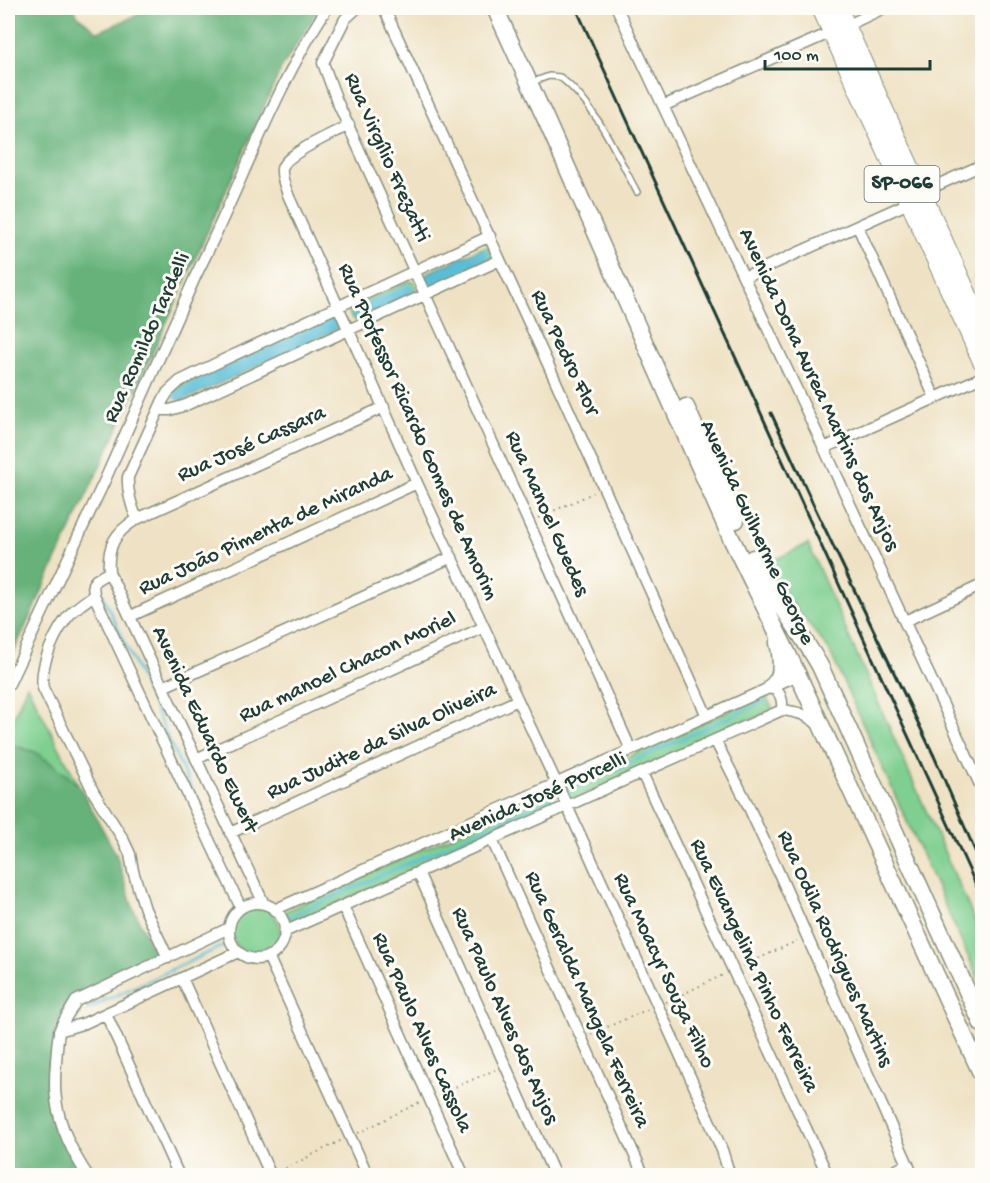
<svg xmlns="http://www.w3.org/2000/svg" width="990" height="1183" font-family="'Gochi Hand',sans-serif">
<rect width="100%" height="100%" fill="#fdfcf7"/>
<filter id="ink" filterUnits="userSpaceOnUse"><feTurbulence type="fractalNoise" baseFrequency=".0167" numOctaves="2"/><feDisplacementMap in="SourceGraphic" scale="12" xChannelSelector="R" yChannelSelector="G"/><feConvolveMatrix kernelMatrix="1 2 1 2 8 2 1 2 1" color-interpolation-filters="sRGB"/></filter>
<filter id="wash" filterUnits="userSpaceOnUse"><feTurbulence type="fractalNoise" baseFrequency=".008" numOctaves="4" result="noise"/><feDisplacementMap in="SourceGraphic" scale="24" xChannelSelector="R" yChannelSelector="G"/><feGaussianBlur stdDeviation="1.35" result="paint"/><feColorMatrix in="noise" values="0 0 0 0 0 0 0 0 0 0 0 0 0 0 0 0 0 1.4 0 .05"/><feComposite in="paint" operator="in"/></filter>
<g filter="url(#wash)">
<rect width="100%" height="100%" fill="#efe2c4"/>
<path fill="#7ecf90" stroke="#4e8662" stroke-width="1.5" d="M 486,246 L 489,248 L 493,257 L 492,260 L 430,288 C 423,284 422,278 427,273 Z
M 409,281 L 414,282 C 417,287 418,289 416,295 L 356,321 C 351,318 349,316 349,310 L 353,306 Z
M 331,315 L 335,315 L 339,318 L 340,328 L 182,401 C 174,399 173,394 176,387 Z
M 808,544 L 982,937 L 982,987 L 829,650 L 773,579 L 765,564 Z
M 27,685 L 79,786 L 62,771 L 35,752 L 8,744 L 8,731 Z
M 765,694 L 773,710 L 569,801 L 562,787 Z
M 549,792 L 555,805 L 289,925 L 283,912 Z
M232 931a24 24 0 1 1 48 0a24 24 0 1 1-48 0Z"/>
<path fill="#66b27a" stroke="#427857" stroke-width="1.5" d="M 8,8 L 74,8 L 78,16 L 98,32 L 154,8 L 319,8 L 281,69 L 146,368 L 8,664 Z
M 8,744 L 35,752 L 62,771 L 79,786 L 116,854 L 133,908 L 156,957 L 74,998 L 56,1025 L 48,1072 L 52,1102 L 84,1175 L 8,1175 Z"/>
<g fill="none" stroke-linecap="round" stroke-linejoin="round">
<path stroke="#59bdd7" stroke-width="3" d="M 100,589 L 205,819
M 568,791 L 765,701
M 289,917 L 555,797
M 87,1009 L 225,945"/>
<path stroke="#59bdd7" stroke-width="12" d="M 429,280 L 483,255
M 358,314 L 408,291
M 179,395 L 333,324"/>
</g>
</g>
<g filter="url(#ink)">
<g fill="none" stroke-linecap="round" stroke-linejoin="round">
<defs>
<path id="service" d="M 538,80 L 549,76 L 560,77 C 596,105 616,153 637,192"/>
<path id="minor" d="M 357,8 L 345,19 L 323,63 L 337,101 L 549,567 L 631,750
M 384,8 L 547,362 L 707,716
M 617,8 L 824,448 L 982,789
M 846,26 L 884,8
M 663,106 L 832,32
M 349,125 C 335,133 284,154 282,169 C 281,178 286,189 289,197 L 417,483 L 567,806 L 692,1081 L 722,1150 L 730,1176
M 922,192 L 982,165
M 858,227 L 935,398
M 744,277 L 911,202
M 159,410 L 170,410 L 186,405 L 500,260
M 824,448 L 982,377
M 137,519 C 131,505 127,492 128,477 L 163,400 L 168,392 L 180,381 L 221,361 L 490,236
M 109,572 L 264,904
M 94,595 C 86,601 78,606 71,613 C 56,630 39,665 43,688 L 94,793 L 123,839 L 130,854 L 133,871 L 145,909 L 168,958
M 131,616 L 417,483
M 905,621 L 982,585
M 8,686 L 104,482 L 196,275 C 241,186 273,91 327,8
M 772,686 C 781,693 783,700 782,710
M 163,687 L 452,557
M 782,710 C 799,712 805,714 819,725
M 715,740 L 746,801 L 778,871 L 913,1176
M 196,759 L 484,627
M 642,773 L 828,1176
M 230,833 L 518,700
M 492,840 L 644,1176
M 418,872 L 555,1176
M229 931a28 28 0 1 1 56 0a28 28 0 1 1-56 0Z
M 343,906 L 464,1176
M 241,908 L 94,595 L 93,584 L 96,580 L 109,572 C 107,546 115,532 137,519 L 384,407
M 274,910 L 798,675
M 284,932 L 782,710
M 268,956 L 368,1176
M 182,978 L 271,1176
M 106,1014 L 179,1176
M 59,1031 L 85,1023 L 238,952
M 88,1176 C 73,1154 59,1125 56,1099 C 54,1087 55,1074 56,1062 C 57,1051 57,1039 60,1029 C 64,1019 71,1010 76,1001 L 229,928
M 885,1176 L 908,1164"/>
<path id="primary" d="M 495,8 L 547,122 L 731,538 L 798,675 L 982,1075
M 686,407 L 736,520
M 753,558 C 772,596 799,629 820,666 L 982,1024
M 772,686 C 773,686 778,679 779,678 C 782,669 781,653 778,643"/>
<path id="trunk" d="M 821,8 L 982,361
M 838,8 L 982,326"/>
</defs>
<use href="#service" stroke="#87907c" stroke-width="8"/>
<use href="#minor" stroke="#87907c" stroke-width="13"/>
<use href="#primary" stroke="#87907c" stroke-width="19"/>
<use href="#trunk" stroke="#87907c" stroke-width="20"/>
<path stroke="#87907c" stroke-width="2" stroke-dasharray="1.5 4.5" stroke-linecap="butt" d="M 572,8 L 574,13 L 586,8
M 538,518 L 593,493
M 742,966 L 797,941
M 666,1002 L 723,975
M 591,1034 L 649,1009
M 439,1094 L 495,1070
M 358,1133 L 420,1102
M 280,1171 L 342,1140"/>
<use href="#service" stroke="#fff" stroke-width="5"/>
<use href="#minor" stroke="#fff" stroke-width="10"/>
<use href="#primary" stroke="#fff" stroke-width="16"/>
<use href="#trunk" stroke="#fff" stroke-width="18"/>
<path stroke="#1f3d34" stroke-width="3" d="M 576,8 L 982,898
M 771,413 L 815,508 L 934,756 L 982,867"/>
</g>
</g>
<g text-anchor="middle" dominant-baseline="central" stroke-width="6" stroke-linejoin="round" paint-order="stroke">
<rect fill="#fdfcf7" stroke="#62766e" stroke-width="1.5" x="864.5" y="166" width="75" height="36" rx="4.5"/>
<g font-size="21" font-weight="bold" fill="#1f3d34">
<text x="902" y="184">SP-066</text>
</g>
<g font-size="22" fill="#1f3d34" stroke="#fdfcf7">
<text transform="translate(386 158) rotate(66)">Rua Virgílio Frezatti</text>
<text transform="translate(148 338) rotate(-66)">Rua Romildo Tardelli</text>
<text transform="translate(564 353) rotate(65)">Rua Pedro Flor</text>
<text transform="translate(818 390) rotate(65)">Avenida Dona Aurea Martins dos Anjos</text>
<text transform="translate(417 432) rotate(66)">Rua Professor Ricardo Gomes de Amorim</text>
<text transform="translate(252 445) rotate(-24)">Rua José Cassara</text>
<text transform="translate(546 514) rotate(66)">Rua Manoel Guedes</text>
<text transform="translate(266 532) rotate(-25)">Rua João Pimenta de Miranda</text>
<text transform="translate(756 533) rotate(65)">Avenida Guilherme George</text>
<text transform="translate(348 668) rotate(-25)">Rua manoel Chacon Moriel</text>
<text transform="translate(204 730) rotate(65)">Avenida Eduardo Ewert</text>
<text transform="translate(382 742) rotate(-25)">Rua Judite da Silva Oliveira</text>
<text transform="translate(538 798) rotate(-24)">Avenida José Porcelli</text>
<text transform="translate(834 949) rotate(66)">Rua Odila Rodrigues Martins</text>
<text transform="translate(753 966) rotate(65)">Rua Evangelina Pinho Ferreira</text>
<text transform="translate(663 971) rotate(65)">Rua Moacyr Souza Filho</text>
<text transform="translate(586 1000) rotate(66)">Rua Geralda Mangela Ferreira</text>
<text transform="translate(504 1016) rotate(66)">Rua Paulo Alves dos Anjos</text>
<text transform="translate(421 1033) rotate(66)">Rua Paulo Alves Cassola</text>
</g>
</g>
<rect width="990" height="1183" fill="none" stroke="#fdfcf7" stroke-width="30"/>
<path d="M765 60v9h165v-9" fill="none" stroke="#1f3d34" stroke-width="3"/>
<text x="774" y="60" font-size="18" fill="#1f3d34" stroke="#fdfcf7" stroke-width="4.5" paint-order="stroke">100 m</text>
</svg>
